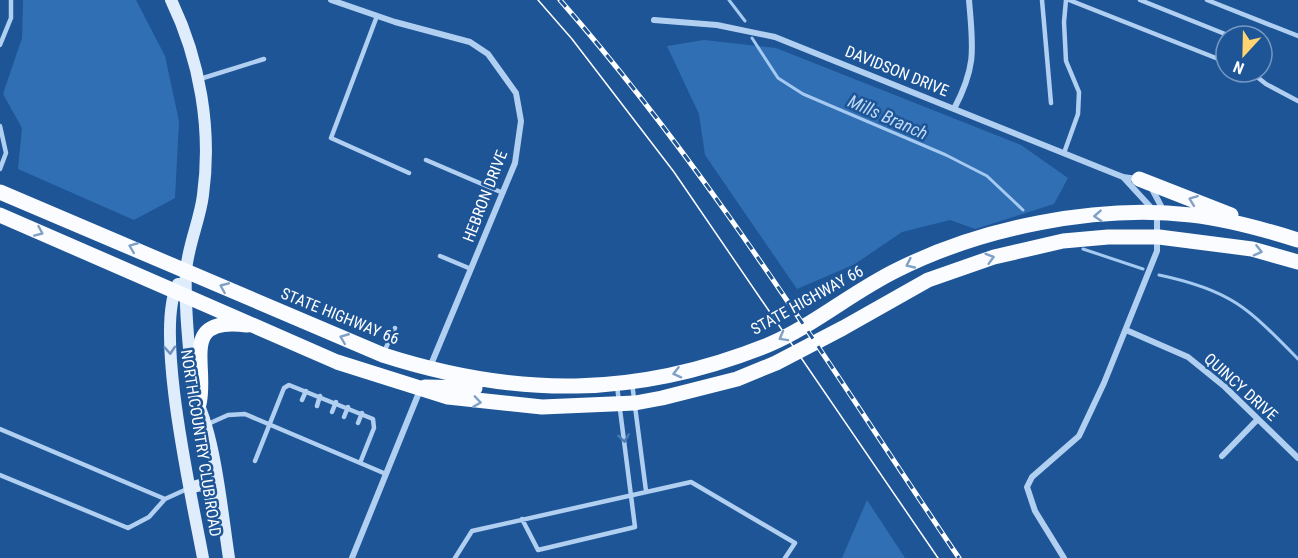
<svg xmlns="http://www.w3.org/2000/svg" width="1298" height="558" font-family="'Roboto Condensed',sans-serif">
<rect width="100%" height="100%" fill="#1d5597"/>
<path fill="#316fb4" d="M 23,0 L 136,0 L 165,56 L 179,121 L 175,198 L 134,220 L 18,169 L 22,128 L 3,94 L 22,38 Z
M 704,40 L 776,48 L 1021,145 L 1068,178 L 1054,204 L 975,229 L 950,220 L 902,232 L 855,264 L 797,289 L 705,155 L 699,114 L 667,46 Z
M 867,500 L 905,558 L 842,558 Z"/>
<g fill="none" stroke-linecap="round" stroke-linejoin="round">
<path stroke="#a5caf1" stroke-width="3" d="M 729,0 L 745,21
M 752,38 L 778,78 L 803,94 L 946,155 L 987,176 L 1023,210
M 1083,249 L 1143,269
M 1159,275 C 1231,290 1248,308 1298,359"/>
<path stroke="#b1cff0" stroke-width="4.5" d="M 1042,0 L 1051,103
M 1069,0 L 1226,62
M 1140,0 L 1230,36
M 1207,0 L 1298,36
M 377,16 L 331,138 L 409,173
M 0,45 L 11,18 L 11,0
M 1251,72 L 1266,84 L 1298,101
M 200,79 L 264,59
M 0,126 L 6,153 L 0,169
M 1064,153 L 1078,114 L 1079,92 L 1066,61 L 1064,22 L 1066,0
M 426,160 L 503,193
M 440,256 L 471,269
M 384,352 L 395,328
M 632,383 L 646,491
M 302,400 L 306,391
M 317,406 L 320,396
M 332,412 L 336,402
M 344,417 L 348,407
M 358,423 L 362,413
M 208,424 L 228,415 L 245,414 L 386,474
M 0,429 L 165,499
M 255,461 L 284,388 L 289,385 L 373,419 L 374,428 L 360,463
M 0,475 L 128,528 L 149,517 L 165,499 L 187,489
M 522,519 L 538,550 L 635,527 L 617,386
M 455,558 L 472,531 L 691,482 L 795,543 L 785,558"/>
<path stroke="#b1cff0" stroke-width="6" d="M 331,0 L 395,22 L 470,42 L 488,54 L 516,93 L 521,121 L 515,163 L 430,367
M 654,20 L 717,25 L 775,37 L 1123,177 L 1137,179
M 954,109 C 977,65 973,48 969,0
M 1151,187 L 1161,206 L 1158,212
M 1126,330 L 1188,357 L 1225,387 L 1298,458
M 1222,456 L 1257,420
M 352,558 L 420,390
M 1064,558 L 1035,511 L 1027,487 L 1032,477 L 1079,436 L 1104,383 L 1157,251 L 1157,214 L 1123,177"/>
<path stroke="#dfecfb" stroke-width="12" d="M 171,0 C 200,60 212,129 203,195 C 200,220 188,245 186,271 C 184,311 190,353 193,394 C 215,430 222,514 229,558
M 178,284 C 153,329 193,503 203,558
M 190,488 L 200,485 L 208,489 L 215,516"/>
<path stroke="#fafcff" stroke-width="15" d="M 1139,179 L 1231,215
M 0,192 L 383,355 C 517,398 636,398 768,345 C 813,326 852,292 897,270 C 981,228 1097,204 1191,215 C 1227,219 1263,229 1298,240
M 0,215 L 337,362 L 448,397 L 542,407 L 635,403 L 662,398 L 737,379 L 776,363 L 843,328 L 928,280 L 994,257 L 1063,241 L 1108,237 L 1159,237 L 1252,249 L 1298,262
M 425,387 L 475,388
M 199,404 C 208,365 178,316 247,325"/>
<path stroke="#fff" stroke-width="1.5" d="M 538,0 L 572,39 L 674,172 L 938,558"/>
<defs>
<path id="rail" d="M 560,0 C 711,172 831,369 959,558"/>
</defs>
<use href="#rail" stroke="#fff" stroke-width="5"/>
<use href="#rail" stroke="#1d5597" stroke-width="3" stroke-dasharray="9" stroke-linecap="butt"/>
</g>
<defs><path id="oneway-chevron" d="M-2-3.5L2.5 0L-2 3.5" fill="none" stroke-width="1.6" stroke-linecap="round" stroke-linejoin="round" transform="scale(1.5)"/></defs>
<g stroke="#80a0c6">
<use href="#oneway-chevron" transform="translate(1193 200) rotate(-159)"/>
<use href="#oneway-chevron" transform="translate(1098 216) rotate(176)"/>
<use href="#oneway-chevron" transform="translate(39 232) rotate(24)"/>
<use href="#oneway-chevron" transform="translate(133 247) rotate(-158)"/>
<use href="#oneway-chevron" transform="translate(1258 251) rotate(14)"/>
<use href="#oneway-chevron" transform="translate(990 258) rotate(-16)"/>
<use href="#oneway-chevron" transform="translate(910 264) rotate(155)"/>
<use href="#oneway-chevron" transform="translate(224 287) rotate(-157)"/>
<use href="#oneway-chevron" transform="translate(783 337) rotate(151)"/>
<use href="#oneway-chevron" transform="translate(344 338) rotate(-158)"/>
<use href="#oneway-chevron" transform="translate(677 373) rotate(166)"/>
<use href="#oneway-chevron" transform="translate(477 402) rotate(8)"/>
</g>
<use stroke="#6b91bf" href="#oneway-chevron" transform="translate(170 350) rotate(86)"/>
<use stroke="#497ab2" href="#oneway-chevron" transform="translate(624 438) rotate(83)"/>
<g text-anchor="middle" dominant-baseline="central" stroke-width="5" stroke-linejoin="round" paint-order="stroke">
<g font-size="16" fill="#fff" stroke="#1d5597">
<text transform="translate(897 71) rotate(22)">DAVIDSON DRIVE</text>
<text transform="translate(485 196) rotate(-69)">HEBRON DRIVE</text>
<text transform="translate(807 300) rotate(-29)">STATE HIGHWAY 66</text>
<text transform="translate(340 316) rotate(22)">STATE HIGHWAY 66</text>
<text transform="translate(1241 387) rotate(42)">QUINCY DRIVE</text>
<text transform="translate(201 443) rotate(81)">NORTH COUNTRY CLUB ROAD</text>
</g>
<g font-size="18" font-style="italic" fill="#bed9f6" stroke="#1d5597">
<text transform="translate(888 117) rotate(24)">Mills Branch</text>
</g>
</g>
<g transform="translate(1244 54) rotate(202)"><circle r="28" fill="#1d5597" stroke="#7799c1" stroke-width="1.5"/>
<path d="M0-4.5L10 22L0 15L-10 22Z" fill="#ffd370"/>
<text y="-9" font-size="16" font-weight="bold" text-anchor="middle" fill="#ffffff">N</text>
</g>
</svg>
